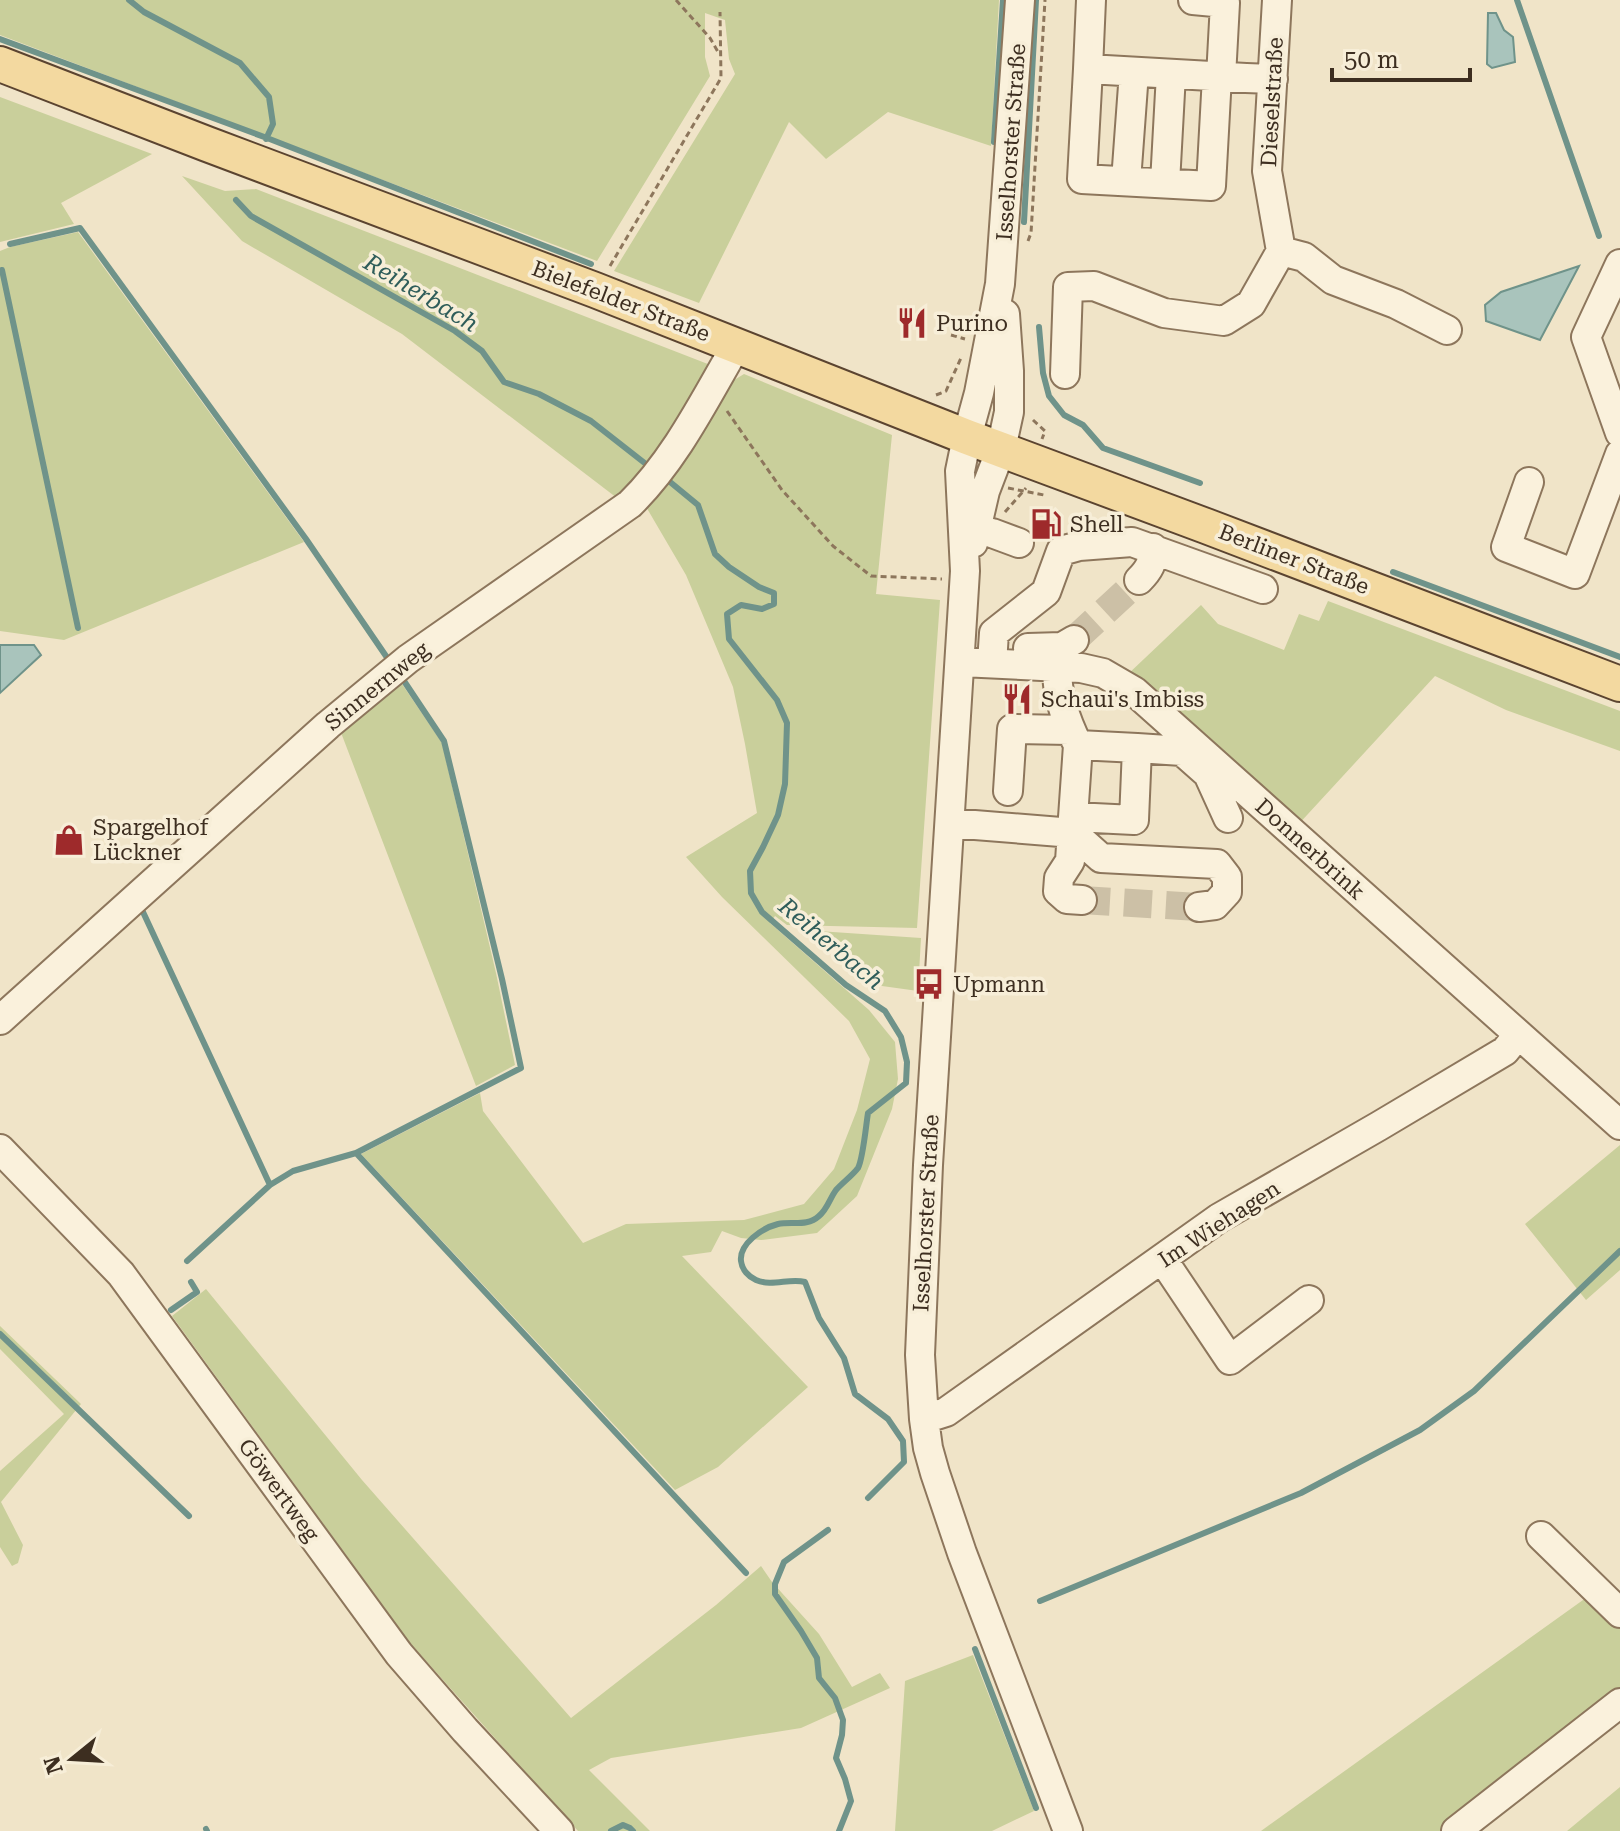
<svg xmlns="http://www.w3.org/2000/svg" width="1620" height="1831" font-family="'Roboto Serif',serif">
<rect width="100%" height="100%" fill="#f0e4c8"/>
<path fill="#c9cf9b" d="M 0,0 L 999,0 L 991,146 L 888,112 L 826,159 L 789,122 L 699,303 L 614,271 L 735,74 L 729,59 L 725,20 L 705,13 L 705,57 L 710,76 L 597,261 L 0,35 Z
M 0,97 L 152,154 L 61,203 L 74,224 L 0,242 Z
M 182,176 L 225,191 L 256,189 L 713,366 L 644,475 L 617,498 L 402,334 L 242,241 Z
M 78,232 L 304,542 L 64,640 L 0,631 L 0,251 L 10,247 Z
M 744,374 L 892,435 L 876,594 L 940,600 L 917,928 L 787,925 L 775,916 L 770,923 L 869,1010 L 895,1042 L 898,1079 L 892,1109 L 857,1196 L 817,1233 L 761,1240 L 741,1238 L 722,1231 L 711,1252 L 682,1256 L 808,1387 L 718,1467 L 675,1490 L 361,1154 L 480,1093 L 483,1111 L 583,1243 L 626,1224 L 744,1220 L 804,1204 L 834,1169 L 857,1110 L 870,1059 L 849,1021 L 722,897 L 686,857 L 757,813 L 745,744 L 733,687 L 686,575 L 645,505 L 726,385 Z
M 1328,601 L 1620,711 L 1620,751 L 1506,710 L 1435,676 L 1296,827 L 1126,676 L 1201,605 L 1218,624 L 1284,650 L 1299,614 L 1319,621 Z
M 400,681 L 442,743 L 496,973 L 515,1065 L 476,1086 L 340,730 Z
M 818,931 L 921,938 L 918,991 L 882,986 L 857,968 Z
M 1620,1145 L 1620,1270 L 1586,1300 L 1525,1224 Z
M 206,1289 L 362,1480 L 571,1718 L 716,1605 L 761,1566 L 772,1582 L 819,1634 L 852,1687 L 880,1673 L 890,1688 L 801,1728 L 611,1758 L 589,1770 L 650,1831 L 578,1831 L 410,1643 L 172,1316 Z
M 0,1326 L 81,1404 L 1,1502 L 23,1545 L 18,1563 L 12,1566 L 0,1547 L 0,1471 L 64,1414 L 0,1349 Z
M 1590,1595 L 1620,1624 L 1620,1691 L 1443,1831 L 1261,1831 Z
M 973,1655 L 1034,1811 L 992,1831 L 895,1831 L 905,1681 Z
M 1620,1787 L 1620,1831 L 1567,1831 Z"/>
<path fill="#a9c4bc" stroke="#6f938a" stroke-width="2" d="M 1488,13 L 1496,13 L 1504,30 L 1513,37 L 1515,62 L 1492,68 L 1487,64 Z
M 1579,266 L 1540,340 L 1486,321 L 1485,305 L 1501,292 Z
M 0,645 L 34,645 L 41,655 L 0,693 Z"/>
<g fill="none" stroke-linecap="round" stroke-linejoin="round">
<path stroke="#6f938a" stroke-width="6" d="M 129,0 L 144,12 L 240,63 L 269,97 L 273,124 L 266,139
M 1517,0 L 1599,236
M 0,39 L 267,138 L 591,264
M 994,142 L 1003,0
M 236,200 L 251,216 L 455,331 L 482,351 L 504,382 L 539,394 L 591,421 L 651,468
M 1024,222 L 1036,0
M 10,244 L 80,228 L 306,539 L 388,659
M 2,270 L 78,628
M 1039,327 L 1043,373 L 1049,396 L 1064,415 L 1083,425 L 1103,448 L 1200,483
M 664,477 L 698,505 L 715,554 L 729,567 L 759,587 L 774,593 L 774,604 L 762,609 L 741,605 L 727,614 L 729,639 L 777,700 L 787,723 L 785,784 L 778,815 L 763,847 L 750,871 L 751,893 L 762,912 L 846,985 L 885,1011 L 901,1037 L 907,1062 L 906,1083 L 868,1113 C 866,1125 863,1159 858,1168 C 852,1176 843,1182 836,1190 C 830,1198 827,1210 819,1216 C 807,1227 792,1221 778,1224 C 762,1228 739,1244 741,1261 C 742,1270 749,1277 756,1280 C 772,1287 789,1278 805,1282 L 819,1318 L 844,1358 L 855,1394 L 888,1419 L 903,1441 L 904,1462 L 868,1498
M 1393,572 L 1620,657
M 143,912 L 270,1185
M 356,1153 L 746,1573
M 187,1261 L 270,1185 L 293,1171 L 356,1153 L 521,1068 L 502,979 L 444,741 L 404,681
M 171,1310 L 197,1292 L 191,1282
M 0,1334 L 189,1516
M 828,1530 L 784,1562 L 775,1584 L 775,1594 L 801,1631 L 817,1658 L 819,1678 L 835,1698 L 843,1720 L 842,1735 L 836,1758 L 845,1779 L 851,1801 L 839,1831
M 1040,1601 L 1301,1493 L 1420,1430 L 1474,1391 L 1620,1251
M 975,1649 L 1036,1808
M 206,1829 L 207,1831
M 611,1831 L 623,1825 L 630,1828 L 633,1831"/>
<path stroke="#ccc0a6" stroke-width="28" stroke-dasharray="28 14" stroke-linecap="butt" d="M 1074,640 L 1139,580
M 1082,900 L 1199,907"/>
<defs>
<path id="minor" d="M 1020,0 L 1000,284 L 979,393 L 967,437 L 960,471 L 965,571 L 928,1165 L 920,1355 L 924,1419 L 928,1448 L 935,1473 L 962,1553 L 1068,1831
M 1193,0 L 1225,3 L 1221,77
M 1277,0 L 1267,171 L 1281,251
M 1088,69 L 1091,0
M 1217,76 L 1211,186 L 1082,179 L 1088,69 L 1246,78 L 1273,79
M 1126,181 L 1134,72
M 1165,183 L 1171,74
M 1281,251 L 1304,257 L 1333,280 L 1396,304 L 1447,330
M 1620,264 L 1586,337 L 1620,433
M 1065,374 L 1068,287 L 1094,286 L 1164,313 L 1224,321 L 1251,304 L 1281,251
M 1529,482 L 1506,547 L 1575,574 L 1620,454
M 963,526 L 992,533 L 1019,543
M 973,543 L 985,491 L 1001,449 L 1009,412 L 1009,371 L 1005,314
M 1139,580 C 1149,570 1153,563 1153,548
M 1028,648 L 1062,647 L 1074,640
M 961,662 L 1081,668 L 1103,673 L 1134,691 L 1620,1125
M 992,663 L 994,633 L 1046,592 L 1061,551 L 1079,546 L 1132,542 L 1263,589
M 1057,665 C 1056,692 1066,721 1078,745 L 1070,861 L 1059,878 L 1058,891 L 1067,899 L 1082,900
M 1137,748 L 1182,751 L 1208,774 L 1228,818
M 1008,791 L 1012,729 L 1069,730
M 1074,817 L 1134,820 L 1137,748 L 1078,745
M 950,823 L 1073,833 L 1101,858 L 1217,864 L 1227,877 L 1227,892 L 1215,905 L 1199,907
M 0,1020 L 328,725 L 408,659 L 630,504 C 675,460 704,401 736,346
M 0,1149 L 121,1274 L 399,1654 L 465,1730 L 559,1831
M 1163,1260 L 1230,1360 L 1309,1300
M 924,1419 L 946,1412 L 1219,1218 L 1379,1126 L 1505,1051 L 1518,1035
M 1541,1536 L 1620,1613
M 1456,1831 L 1620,1703"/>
<path id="major" d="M 0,64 L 207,144 L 595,290 L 967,437 L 1206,526 L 1620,684"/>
</defs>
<use href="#minor" stroke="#8d765c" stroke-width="32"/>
<use href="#major" stroke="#5b4430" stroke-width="38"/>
<path stroke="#8d765c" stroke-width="3" stroke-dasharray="6 4" stroke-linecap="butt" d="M 676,0 L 710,38 L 718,52
M 1028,241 L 1031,233 L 1045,0
M 610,266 L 721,78 L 720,12
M 951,335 L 965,339
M 936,395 L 946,391 L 961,358
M 727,411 L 782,490 L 833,546 L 871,576 L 942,579
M 1033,420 L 1045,431 L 1042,439
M 1008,488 L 1044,495
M 1005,512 L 1026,488"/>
<use href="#minor" stroke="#faf1dc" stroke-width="28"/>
<use href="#major" stroke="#f3d9a0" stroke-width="34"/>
</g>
<defs>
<symbol id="restaurant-bare" viewBox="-9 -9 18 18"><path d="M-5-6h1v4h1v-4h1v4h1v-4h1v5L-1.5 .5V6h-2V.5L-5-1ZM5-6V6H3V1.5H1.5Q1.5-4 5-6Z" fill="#9e2a2b" stroke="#f7eed8" stroke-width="2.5" paint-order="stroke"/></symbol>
<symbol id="fuel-bare" viewBox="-9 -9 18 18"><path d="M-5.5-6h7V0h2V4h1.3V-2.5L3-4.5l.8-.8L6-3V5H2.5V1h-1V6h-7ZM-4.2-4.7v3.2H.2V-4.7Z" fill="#9e2a2b" stroke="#f7eed8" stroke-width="2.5" paint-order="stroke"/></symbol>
<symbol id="shop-bare" viewBox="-9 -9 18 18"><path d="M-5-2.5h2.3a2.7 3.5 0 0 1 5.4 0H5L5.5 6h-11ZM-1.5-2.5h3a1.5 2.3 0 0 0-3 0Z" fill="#9e2a2b" stroke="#f7eed8" stroke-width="2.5" paint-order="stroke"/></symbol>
<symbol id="bus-bare" viewBox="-9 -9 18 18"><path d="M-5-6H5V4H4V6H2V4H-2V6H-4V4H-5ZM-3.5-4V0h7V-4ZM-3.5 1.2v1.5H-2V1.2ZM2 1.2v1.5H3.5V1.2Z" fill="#9e2a2b" stroke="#f7eed8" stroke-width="2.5" paint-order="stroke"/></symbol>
</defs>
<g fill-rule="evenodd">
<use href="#restaurant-bare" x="890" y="301" width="44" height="44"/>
<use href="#fuel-bare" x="1024" y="502" width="44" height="44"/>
<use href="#restaurant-bare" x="995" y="677" width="44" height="44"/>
<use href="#shop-bare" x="47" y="818" width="44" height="44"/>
<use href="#bus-bare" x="907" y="962" width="44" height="44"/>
</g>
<g text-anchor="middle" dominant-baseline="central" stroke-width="7" stroke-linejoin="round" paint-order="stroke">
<g font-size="22" fill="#3d2e20" stroke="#f7eed8">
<text transform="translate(1272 102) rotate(-87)">Dieselstraße</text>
<text transform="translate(1011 142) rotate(-86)">Isselhorster Straße</text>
<text transform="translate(621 301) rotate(21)">Bielefelder Straße</text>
<text transform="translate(1294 559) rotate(21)">Berliner Straße</text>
<text transform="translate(377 686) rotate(-39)">Sinnernweg</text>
<text transform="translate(1310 849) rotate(42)">Donnerbrink</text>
<text transform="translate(926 1213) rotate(-87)">Isselhorster Straße</text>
<text transform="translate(1219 1224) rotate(-33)">Im Wiehagen</text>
<text transform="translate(279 1490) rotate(54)">Göwertweg</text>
</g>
<g font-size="22" fill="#3d2e20" stroke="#f7eed8" text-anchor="start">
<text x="936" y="323">Purino</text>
<text x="1070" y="524">Shell</text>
<text x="1041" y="699">Schaui's Imbiss</text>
<text x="93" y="827">Spargelhof<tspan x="93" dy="25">Lückner</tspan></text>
<text x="953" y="984">Upmann</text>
</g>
<g font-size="24" font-style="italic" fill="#2f5d5a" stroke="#f7eed8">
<text transform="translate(421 293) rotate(31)">Reiherbach</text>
<text transform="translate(831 944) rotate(40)">Reiherbach</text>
</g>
</g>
<g transform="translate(72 1759) rotate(252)" stroke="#f7eed8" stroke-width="6" paint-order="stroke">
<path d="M0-6L14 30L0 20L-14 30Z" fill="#3d2e20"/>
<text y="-12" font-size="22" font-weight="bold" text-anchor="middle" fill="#3d2e20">N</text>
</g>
<path d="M1332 68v12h138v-12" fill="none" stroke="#3d2e20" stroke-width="4"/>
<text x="1344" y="68" font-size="24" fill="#3d2e20" stroke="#f7eed8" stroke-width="6" paint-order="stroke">50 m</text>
</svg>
